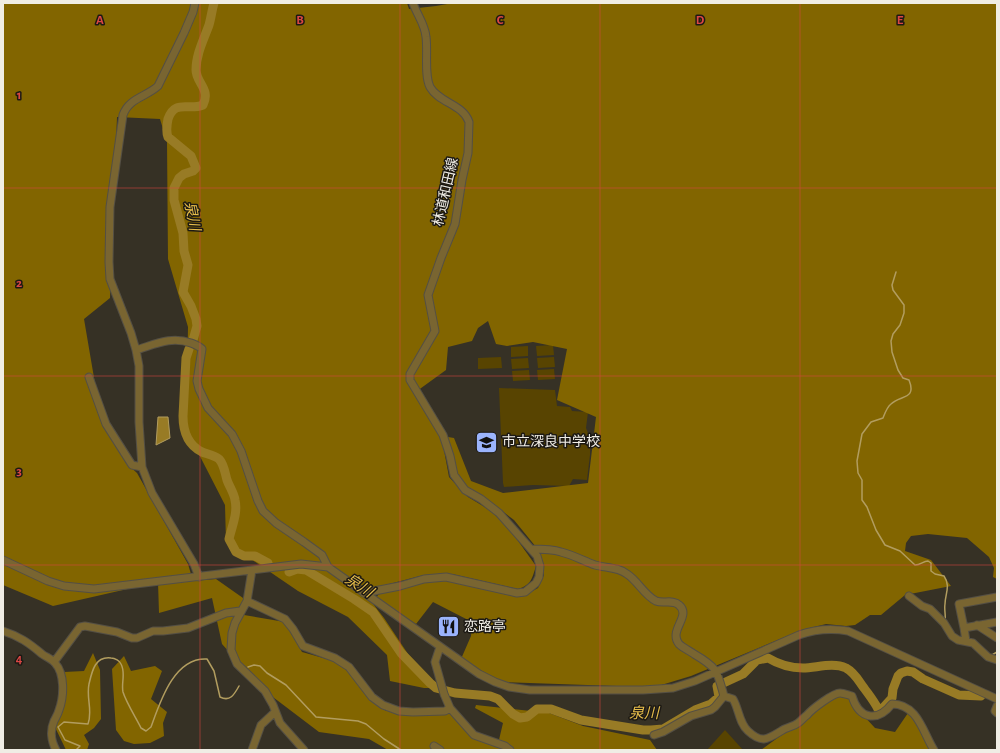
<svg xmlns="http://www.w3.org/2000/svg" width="1000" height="753" font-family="'Alegreya Sans','Noto Sans JP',sans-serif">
<rect width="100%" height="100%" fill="#363125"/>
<path fill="#584401" d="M 553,345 L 554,355 L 537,356 L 536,346 Z
M 528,346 L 528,356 L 511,357 L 511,347 Z
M 501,357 L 502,368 L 478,369 L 478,358 Z
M 554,357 L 555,367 L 538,368 L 537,358 Z
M 528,358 L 529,368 L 512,369 L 511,359 Z
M 554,369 L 555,379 L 538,380 L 537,370 Z
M 529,370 L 530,380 L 513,381 L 512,371 Z
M 499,388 L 555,390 L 557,406 L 570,407 L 572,411 L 588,412 L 586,428 L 590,438 L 590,455 L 587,480 L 573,479 L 569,486 L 533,485 L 504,487 L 503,483 Z
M 725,730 L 743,750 L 707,750 Z"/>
<path fill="#826500" d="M 3,3 L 407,3 L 409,9 L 436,6 L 453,3 L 997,3 L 997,579 L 993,577 L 994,568 L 989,557 L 967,538 L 928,534 L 911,536 L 906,543 L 905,551 L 931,560 L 951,586 L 905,595 L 881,615 L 870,615 L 855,625 L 846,626 L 826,624 L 802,630 L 691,676 L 658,686 L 616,686 L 501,682 L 461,659 L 471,636 L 472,622 L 433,602 L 416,624 L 376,598 L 378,595 L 383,592 L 430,581 L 448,580 L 508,595 L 523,596 L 538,588 L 544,575 L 536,547 L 514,520 L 480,494 L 469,489 L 457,476 L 448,437 L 454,438 L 471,481 L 503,493 L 588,483 L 596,417 L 557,400 L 567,349 L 533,342 L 507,346 L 496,344 L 488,321 L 478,328 L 472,341 L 448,347 L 446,370 L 417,391 L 441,434 L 449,477 L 468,497 L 488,509 L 506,524 L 536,566 C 532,579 531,585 518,589 L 452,574 L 424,575 L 370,589 L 370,600 L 384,618 L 408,654 L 432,680 L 437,688 L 424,688 L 390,681 L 387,655 L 348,617 L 298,591 L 226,542 L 225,505 L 186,429 L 188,327 L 168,259 L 167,142 L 160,119 L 117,117 L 110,298 L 84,319 L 99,407 L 126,463 L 137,473 L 188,564 L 193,581 L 216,579 L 243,598 L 244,615 L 285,622 L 302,652 L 334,661 L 349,671 L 386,711 L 448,710 L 475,736 L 498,744 L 503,723 L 475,708 L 476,705 L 549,713 L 583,726 L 650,740 L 657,750 L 388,750 L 369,739 L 319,732 L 261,688 L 222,644 L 212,598 L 159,613 L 158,582 L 53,606 L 3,585 Z
M 93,653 L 100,670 L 101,719 L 94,728 L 84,735 L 89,744 L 87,750 L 66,750 L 54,725 L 60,709 L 64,672 L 84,671 Z
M 124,656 L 131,671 L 155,666 L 162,671 L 151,699 L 167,712 L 163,723 L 164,736 L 150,743 L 134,744 L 124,741 L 116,730 L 112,669 Z
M 839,693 L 852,696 L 862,714 L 875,728 L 895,732 L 908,713 L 910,713 L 930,747 L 930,750 L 761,750 Z"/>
<path fill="#987b25" stroke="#b29d5f" d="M 158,417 L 168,417 L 170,438 L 156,445 Z"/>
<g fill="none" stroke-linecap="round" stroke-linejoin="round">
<path stroke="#b29d5f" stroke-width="1.5" d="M 896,272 L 892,285 L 893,290 L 904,305 L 904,313 L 900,325 L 893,334 L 891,341 L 892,352 L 898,370 L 903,378 L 909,380 C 917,400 900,395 891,404 C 887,407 885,413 883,418 L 871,422 L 862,434 L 857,461 L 858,473 L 862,480 L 862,500 L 867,507 L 876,530 L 885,545 L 900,551 L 915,565 C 921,565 923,561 928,561 L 931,563 L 931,571 L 935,574 L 944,576 C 951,586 945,594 945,604 C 944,610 946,615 945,621
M 992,655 L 997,652
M 248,667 L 254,665 L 260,666 L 267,673 L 286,685 L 316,717 L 358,721 L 366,724 L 384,739 L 401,750
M 76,750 L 80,746 L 65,740 L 58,727 L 64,722 L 88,724 C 93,711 86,698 89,684 C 92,671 95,656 111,658 C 115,658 120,661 121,664 C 126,673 121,683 123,692 C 126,702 136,718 141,728 L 146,731 L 151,727 C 160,702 174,657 207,659 L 214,671 L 220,697 C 230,702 234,695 239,686"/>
<path stroke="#987b25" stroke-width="9" d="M 193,340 L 197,326 L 196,319 L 191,306 L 183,292 L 188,265 L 184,251 L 183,233 L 174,200 L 174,188 L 179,178 L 184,174 L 193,171 L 196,168 L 191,156 L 168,137 C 166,132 167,124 168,119 C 175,99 188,111 203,105 C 211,89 196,83 196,70 C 196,54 204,39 209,25 C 211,18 212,10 214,3
M 189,349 L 186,358 L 183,416 C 183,431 188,445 202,452 C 207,454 215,456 219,459 C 224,464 225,473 227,480 C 229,486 234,493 235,500 C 238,513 232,526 229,539 L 236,552 L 244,556 L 255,556 L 268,563
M 289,572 L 297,569 L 306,570 L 354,599 L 373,612 L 401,653 L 430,683 L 436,688 L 455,693 L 490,696 L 498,699 L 513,714 L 520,718 L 527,717 L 537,709 L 551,709 L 581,720 L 643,730 L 651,730 L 663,729 L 695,710 L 711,704 L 719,697 L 717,686 L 743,674 L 757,660 L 768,658 C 778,664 791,668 803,668 C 816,668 833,662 846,668 C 855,673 858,680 864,688 C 869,695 874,701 878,709 L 882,709 L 892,698 L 893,689 L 898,676 L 901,673 L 907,671 L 913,672 L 923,679 L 959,695 L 981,696"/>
<defs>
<path id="minor" d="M 195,3 L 193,12 L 184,33 L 158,86 C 146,97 129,98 123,115 L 110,207 L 109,262 L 110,279 L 131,333 L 136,350 L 139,366 L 139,422 L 142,467 L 152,493 L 194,564 L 199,577
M 136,350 C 156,344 171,336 191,343 C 196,345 199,346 202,349 L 197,381 L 199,389 L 208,408 L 232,434 L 241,451 L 258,501 L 263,511 L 276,523 L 304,542 L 322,555 L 328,567
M 89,377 L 106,424 L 132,465 L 142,467
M 531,549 C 541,549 552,549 561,552 C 573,555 584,561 595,565 C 606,568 618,567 627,574 C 638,581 644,595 656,601 C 663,604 673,599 679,605 C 692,616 668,630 679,644 C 683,648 690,651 694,654 C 718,668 717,671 724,696
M 3,560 L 48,581 L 64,586 L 94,589 L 301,564 L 328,567 L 479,674 L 495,682 L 509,687 L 530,690 L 643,690 L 673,688 L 695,681 L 799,635 C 816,629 830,628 848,631 L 997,699
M 252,570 L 247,601 L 235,623 L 232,633 L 231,650 L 237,664 L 265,691 L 273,705 L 280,723 L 304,750
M 364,593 L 400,586 L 424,579 L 446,577 L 517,593 L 525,592 L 536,583 L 539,577 L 540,566 L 537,556 L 499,513 L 481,499 L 465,490 L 454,475 L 450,456 L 443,435 L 410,380 L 410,374 L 435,331 L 428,295 L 441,258 L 455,224 L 462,180 L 468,153 L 469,122 C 463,104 439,103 430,87 C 424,75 428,51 426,37 C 425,24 417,15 413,3
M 909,596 L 922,606 L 930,609 L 944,623 L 952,636 L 958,640 L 973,643 L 988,657 L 997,660
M 247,601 L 285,619 L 293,629 L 303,646 L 335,658 L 349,667 L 372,697 L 383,705 L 399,711 L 413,712 L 445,711 L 450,708
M 977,625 L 997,638
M 964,628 L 959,604 L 997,597
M 3,631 C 19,636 29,643 42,654 C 46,657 52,659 55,663 C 65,674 64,696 59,710 C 58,714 56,717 54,721 C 50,730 51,741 56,750
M 966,641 L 964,628 L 997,622
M 440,647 L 435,662 L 444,694 L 450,708 L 474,735 L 505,746 L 510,750
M 54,662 L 80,627 L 85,626 L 117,632 L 132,638 L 137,638 L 153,631 L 163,631 L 188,628 L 226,613 L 240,611
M 724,696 L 733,699 C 739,709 739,723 748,731 C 762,744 768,739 781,731 C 786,727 793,727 798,723 C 801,721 804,717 807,715 C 812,709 833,693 840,693 C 844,693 848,695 852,696 C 859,719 877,723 892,704 C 918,704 923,733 934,750
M 997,706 L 995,711 L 997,713
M 654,735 L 663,732 L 691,716 L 711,710 L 715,707 L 724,696
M 434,746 L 440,750
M 252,750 L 261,725 L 275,712"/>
</defs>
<use href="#minor" stroke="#544f44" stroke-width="9"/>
<use href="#minor" stroke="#796531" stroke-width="7"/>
</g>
<path fill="none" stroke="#da4644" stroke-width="1" stroke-opacity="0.55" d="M 200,3 L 200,750M 400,3 L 400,750M 600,3 L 600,750M 800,3 L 800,750M 3,188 L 997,188M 3,376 L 997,376M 3,565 L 997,565"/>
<defs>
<symbol id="school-square" viewBox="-11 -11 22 22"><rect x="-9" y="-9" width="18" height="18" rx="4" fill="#9bb4fd" stroke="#1c1914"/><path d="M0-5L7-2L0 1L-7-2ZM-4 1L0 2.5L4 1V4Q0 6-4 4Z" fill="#111"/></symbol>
<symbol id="restaurant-square" viewBox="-11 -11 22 22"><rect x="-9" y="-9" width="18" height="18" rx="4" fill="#9bb4fd" stroke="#1c1914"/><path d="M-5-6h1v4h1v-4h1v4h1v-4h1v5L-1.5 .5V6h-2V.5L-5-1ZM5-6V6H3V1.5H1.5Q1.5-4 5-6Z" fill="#111"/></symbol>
</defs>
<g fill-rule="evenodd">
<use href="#school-square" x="474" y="430" width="25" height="25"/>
<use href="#restaurant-square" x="436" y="614" width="25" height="25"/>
</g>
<g text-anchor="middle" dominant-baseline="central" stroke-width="3" stroke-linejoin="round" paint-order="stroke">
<g font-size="14" fill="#f0ede5" stroke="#1c1914">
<text transform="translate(446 192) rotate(-77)">林道和田線</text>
</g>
<g font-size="14" fill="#f0ede5" stroke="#1c1914" text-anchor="start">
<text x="502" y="442">市立深良中学校</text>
<text x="464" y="627">恋路亭</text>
</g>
<g font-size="15" font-style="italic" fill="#e6bd4b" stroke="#1c1914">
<text transform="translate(192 216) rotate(79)">泉川</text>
<text transform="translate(359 586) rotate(32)">泉川</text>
<text x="644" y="713">泉川</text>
</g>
</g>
<g font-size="13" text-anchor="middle" font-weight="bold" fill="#da4644" stroke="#1c1914" stroke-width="3" stroke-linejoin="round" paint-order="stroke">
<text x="100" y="24">A</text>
<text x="300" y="24">B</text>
<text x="500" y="24">C</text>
<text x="700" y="24">D</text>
<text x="900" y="24">E</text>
<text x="19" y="99">1</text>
<text x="19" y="287">2</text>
<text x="19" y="475">3</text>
<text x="19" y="663">4</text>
</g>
<rect width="1000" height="753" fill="none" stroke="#f0ede5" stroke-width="8"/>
</svg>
